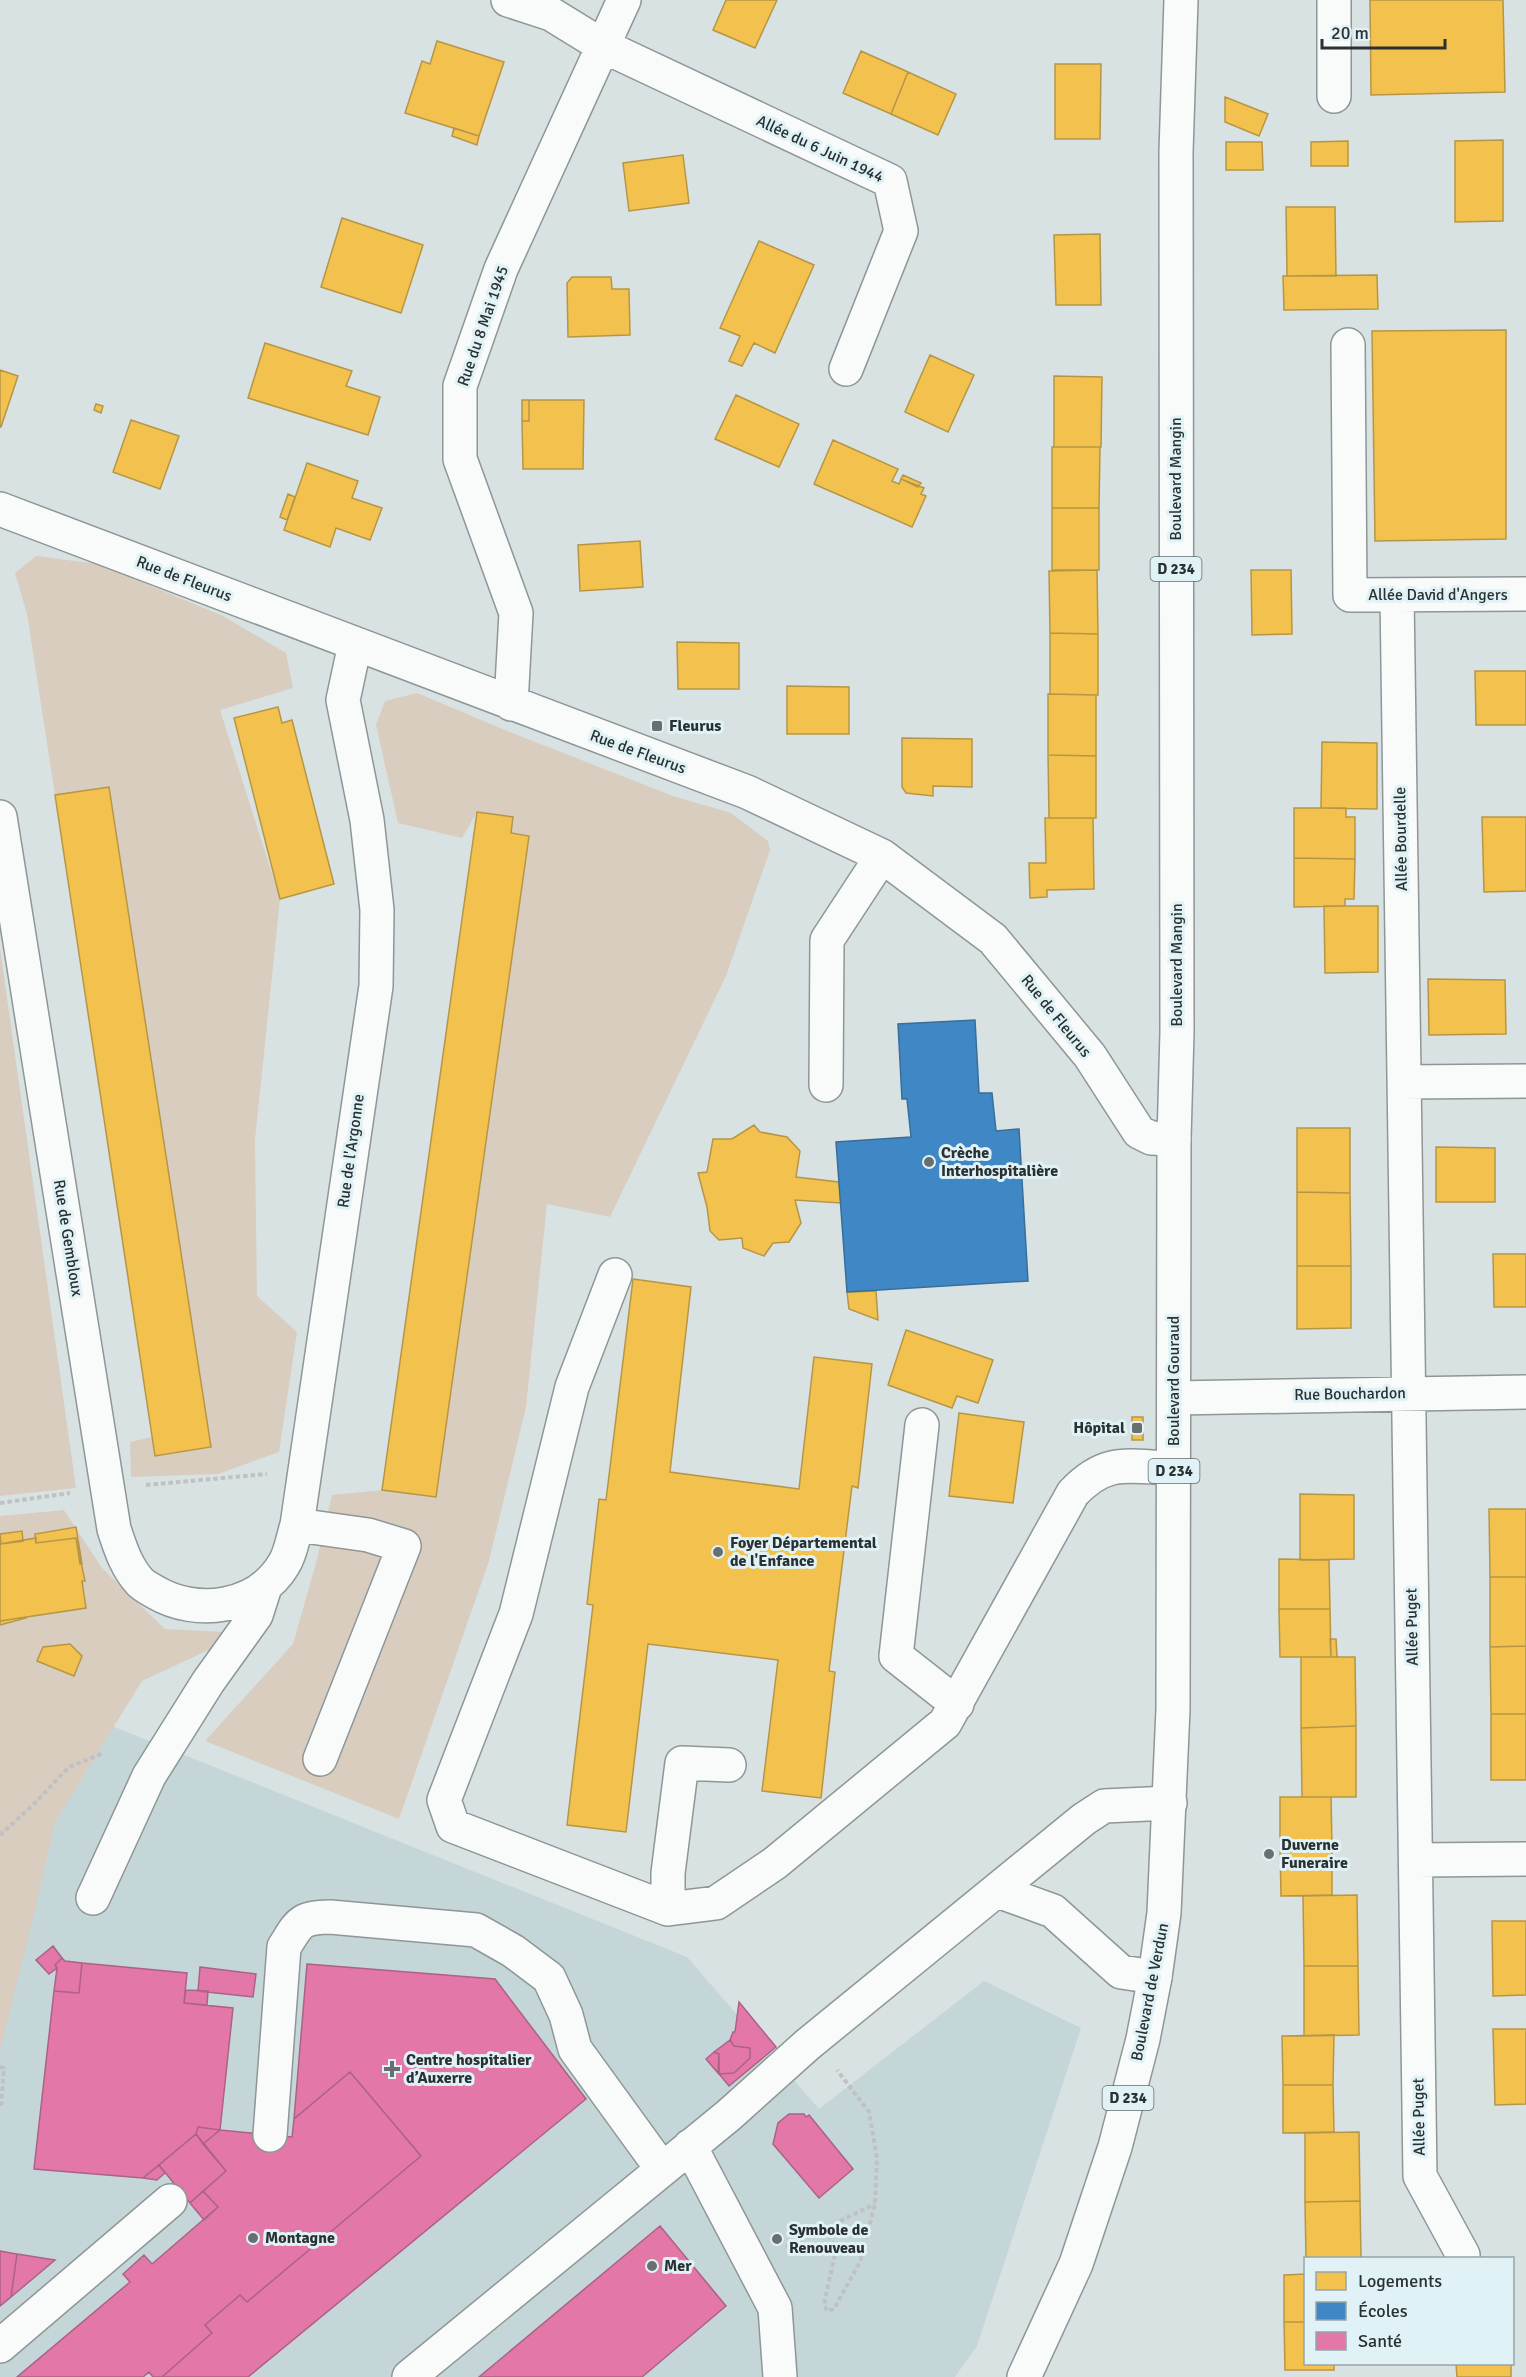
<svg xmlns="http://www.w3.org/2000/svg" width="1526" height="2377" font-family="Signika,sans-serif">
<rect width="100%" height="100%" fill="#d8e2e2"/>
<path fill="#c4d6d8" d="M 0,1681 L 687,1957 L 819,2109 L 984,1981 L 1081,2028 L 977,2346 L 955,2377 L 0,2377 Z"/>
<path fill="#d9cdc0" d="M 36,556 L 98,564 L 223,616 L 286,653 L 293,688 L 220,710 L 280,899 L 255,1140 L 257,1296 L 297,1332 L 279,1452 L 218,1474 L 131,1477 L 130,1442 L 152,1437 L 156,1456 L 211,1447 L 109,788 L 55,795 L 27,614 L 15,573 Z
M 417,693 L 505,730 L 673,796 L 731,813 L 768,841 L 770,850 L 726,976 L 610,1217 L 547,1204 L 526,1407 L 489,1561 L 399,1819 L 205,1741 L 293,1644 L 316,1563 L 332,1495 L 382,1490 L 436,1497 L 528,836 L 511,833 L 513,817 L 477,812 L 462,838 L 398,823 L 376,725 L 385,701 Z
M 0,948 L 76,1488 L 0,1496 Z
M 64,1510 L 102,1568 L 165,1629 L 245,1633 L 142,1681 L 55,1822 L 34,1915 L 0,2050 L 0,1516 Z"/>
<path fill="#f2c14e" stroke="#b69646" stroke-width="1.5" d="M 726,0 L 777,0 L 755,48 L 713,30 Z
M 1370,0 L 1503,0 L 1505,92 L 1371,95 Z
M 437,41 L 504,62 L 479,136 L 405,113 L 422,61 L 430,64 Z
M 861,51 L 908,72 L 891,114 L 843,93 Z
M 1055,64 L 1101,64 L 1100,139 L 1055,139 Z
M 908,72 L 956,94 L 938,135 L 891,114 Z
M 1225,97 L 1268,114 L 1259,136 L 1225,122 Z
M 454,128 L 479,136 L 477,145 L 452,136 Z
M 1503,140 L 1503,221 L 1455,222 L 1455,141 Z
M 1348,141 L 1348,166 L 1311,166 L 1311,142 Z
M 1226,142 L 1262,142 L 1263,170 L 1226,170 Z
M 683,155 L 689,203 L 629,211 L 623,163 Z
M 1286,207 L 1335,207 L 1336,276 L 1287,276 Z
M 342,218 L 423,245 L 401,313 L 321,287 Z
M 1100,234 L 1101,305 L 1056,305 L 1054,235 Z
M 759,241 L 814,265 L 775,353 L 754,343 L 742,366 L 729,361 L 740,336 L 720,328 Z
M 1377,275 L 1378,309 L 1284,310 L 1283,276 Z
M 572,277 L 611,277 L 612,289 L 629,289 L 630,335 L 568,337 L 567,283 Z
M 1506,330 L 1506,539 L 1375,541 L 1372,331 Z
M 265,343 L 352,371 L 346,386 L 380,397 L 368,435 L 248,398 Z
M 930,355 L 974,375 L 948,432 L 905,412 Z
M 0,370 L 18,376 L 1,427 L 0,427 Z
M 1054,376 L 1102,377 L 1101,447 L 1054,447 Z
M 736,395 L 799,424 L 779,467 L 715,439 Z
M 522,400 L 529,400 L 529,421 L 522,421 Z
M 529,400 L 584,400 L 583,469 L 523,469 L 522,421 L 529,421 Z
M 96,404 L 103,406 L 101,413 L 94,410 Z
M 131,420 L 179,436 L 160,489 L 113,472 Z
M 833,440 L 898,469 L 892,481 L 899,484 L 901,479 L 924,488 L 921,494 L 926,496 L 912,527 L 814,484 Z
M 1052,447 L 1100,447 L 1099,508 L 1052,508 Z
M 307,463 L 358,481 L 352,498 L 382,508 L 370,540 L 336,528 L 330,547 L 284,530 Z
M 903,475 L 921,483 L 918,487 L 901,479 Z
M 288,494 L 295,497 L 287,520 L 280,517 Z
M 1052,508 L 1099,508 L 1099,570 L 1052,570 Z
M 640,541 L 643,587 L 580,591 L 578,545 Z
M 1097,570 L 1098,634 L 1050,633 L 1049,571 Z
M 1251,570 L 1291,570 L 1292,634 L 1252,635 Z
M 1050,633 L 1098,634 L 1098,695 L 1050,694 Z
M 677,642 L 739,643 L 739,689 L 678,689 Z
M 1475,671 L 1526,671 L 1526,725 L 1476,725 Z
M 787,686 L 849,687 L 849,734 L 787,734 Z
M 1048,694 L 1096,695 L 1096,756 L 1048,755 Z
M 278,707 L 282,723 L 292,720 L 334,884 L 280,899 L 234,718 Z
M 902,738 L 972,739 L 972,787 L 933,786 L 933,796 L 906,793 L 902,787 Z
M 1322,742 L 1377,743 L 1377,809 L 1321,808 Z
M 1048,755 L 1096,756 L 1096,818 L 1049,818 Z
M 109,787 L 211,1447 L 155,1456 L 55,795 Z
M 1294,808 L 1346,808 L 1346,817 L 1355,817 L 1355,859 L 1294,858 Z
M 477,812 L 513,817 L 511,833 L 529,836 L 436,1497 L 382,1490 Z
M 1482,817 L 1526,817 L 1526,891 L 1484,892 Z
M 1045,818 L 1093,818 L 1094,889 L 1047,890 L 1047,897 L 1030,898 L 1029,863 L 1046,863 Z
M 1294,858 L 1355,859 L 1354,899 L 1345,899 L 1345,906 L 1294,907 Z
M 1324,906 L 1378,906 L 1378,972 L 1325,973 Z
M 1428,979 L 1505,980 L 1506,1034 L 1429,1035 Z
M 754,1125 L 760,1132 L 787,1137 L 800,1151 L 796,1177 L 839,1182 L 841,1203 L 795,1200 L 801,1223 L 789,1242 L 773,1243 L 764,1256 L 743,1248 L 742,1238 L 719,1240 L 710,1231 L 707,1207 L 698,1173 L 707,1172 L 713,1139 L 732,1139 Z
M 1297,1128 L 1350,1128 L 1350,1193 L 1297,1192 Z
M 1436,1147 L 1495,1148 L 1495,1202 L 1436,1202 Z
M 1297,1192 L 1350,1193 L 1351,1266 L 1297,1266 Z
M 1493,1254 L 1526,1254 L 1526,1307 L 1494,1307 Z
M 1297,1266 L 1351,1266 L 1351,1328 L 1297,1329 Z
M 633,1279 L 691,1287 L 670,1472 L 799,1489 L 814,1357 L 872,1364 L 858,1488 L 852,1486 L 829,1671 L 835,1672 L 821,1798 L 762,1791 L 778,1660 L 648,1644 L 626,1832 L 567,1825 L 593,1605 L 587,1604 L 599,1499 L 606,1500 Z
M 876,1291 L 878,1320 L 849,1309 L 847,1292 Z
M 906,1330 L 993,1360 L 978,1403 L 957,1396 L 952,1408 L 888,1385 Z
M 959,1413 L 1024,1422 L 1013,1503 L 949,1496 Z
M 1132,1417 L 1143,1417 L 1143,1440 L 1132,1440 Z
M 1300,1494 L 1354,1495 L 1354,1559 L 1300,1560 Z
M 1489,1509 L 1526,1509 L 1526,1577 L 1490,1577 Z
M 76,1527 L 82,1564 L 80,1564 L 76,1538 L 36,1543 L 35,1534 Z
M 22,1531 L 23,1541 L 1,1544 L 0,1534 Z
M 36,1538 L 36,1543 L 76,1538 L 85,1581 L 82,1581 L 86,1608 L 0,1621 L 0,1544 Z
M 1279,1559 L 1329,1560 L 1330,1609 L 1279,1609 Z
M 1490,1577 L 1526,1577 L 1526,1646 L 1490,1647 Z
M 1279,1609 L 1330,1609 L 1331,1657 L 1280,1657 Z
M 26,1617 L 26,1618 L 0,1625 L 0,1621 Z
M 1330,1639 L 1336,1639 L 1337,1657 L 1331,1657 Z
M 70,1644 L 82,1656 L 74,1676 L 37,1661 L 43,1647 Z
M 1526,1646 L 1526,1714 L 1491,1714 L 1490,1647 Z
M 1301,1657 L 1355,1657 L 1356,1726 L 1301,1728 Z
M 1491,1714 L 1526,1714 L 1526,1780 L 1491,1780 Z
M 1356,1726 L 1356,1797 L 1302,1797 L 1301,1728 Z
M 1280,1797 L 1331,1797 L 1332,1845 L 1280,1846 Z
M 1332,1845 L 1332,1895 L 1281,1896 L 1280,1846 Z
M 1357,1895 L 1358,1966 L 1304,1966 L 1303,1896 Z
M 1492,1921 L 1526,1921 L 1526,1995 L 1493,1996 Z
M 1304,1966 L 1358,1966 L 1359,2035 L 1304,2036 Z
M 1493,2029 L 1526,2029 L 1526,2104 L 1495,2105 Z
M 1334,2035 L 1333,2085 L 1283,2085 L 1282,2036 Z
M 1283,2085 L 1333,2085 L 1334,2132 L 1283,2133 Z
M 1359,2132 L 1360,2201 L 1305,2202 L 1305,2133 Z
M 1360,2201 L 1361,2258 L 1306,2258 L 1305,2202 Z
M 1306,2274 L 1306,2322 L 1284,2322 L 1284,2275 Z
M 1284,2322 L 1306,2322 L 1306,2364 L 1334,2364 L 1334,2370 L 1285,2370 Z
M 1456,2364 L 1511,2364 L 1511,2377 L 1457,2377 Z"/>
<path fill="#3f88c5" stroke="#396e99" stroke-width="1.5" d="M 975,1020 L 979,1093 L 992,1093 L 996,1131 L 1019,1129 L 1028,1281 L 847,1292 L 836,1142 L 911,1137 L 907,1099 L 902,1099 L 898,1024 Z"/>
<path fill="#e377a8" stroke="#ac6285" stroke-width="1.5" d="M 53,1946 L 62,1958 L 55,1965 L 57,1968 L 49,1974 L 36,1960 Z
M 62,1958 L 65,1961 L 82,1963 L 79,1993 L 54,1991 L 57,1968 L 55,1965 Z
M 82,1963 L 187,1973 L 184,2003 L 233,2008 L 220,2130 L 198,2127 L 196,2134 L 143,2178 L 34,2169 L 54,1991 L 79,1993 Z
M 307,1964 L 495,1979 L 586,2099 L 248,2377 L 162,2377 L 212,2333 L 205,2325 L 240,2295 L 247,2302 L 421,2156 L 350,2072 L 294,2119 Z
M 200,1967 L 256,1974 L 253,1997 L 198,1991 Z
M 186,1990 L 208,1991 L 207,2005 L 184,2003 Z
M 739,2002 L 776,2047 L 729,2086 L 719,2074 L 734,2073 L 750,2058 L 750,2048 L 734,2046 L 730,2040 L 733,2032 L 735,2032 Z
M 730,2040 L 734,2046 L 750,2048 L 750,2058 L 734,2073 L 719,2074 L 719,2054 L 714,2052 Z
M 714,2052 L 719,2054 L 718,2073 L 706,2059 Z
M 350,2072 L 421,2156 L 247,2302 L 240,2295 L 205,2325 L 212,2333 L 162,2377 L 153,2377 L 149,2372 L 143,2377 L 17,2377 L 130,2282 L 123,2274 L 144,2255 L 152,2264 L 218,2207 L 203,2191 L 226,2171 L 203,2144 L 220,2130 L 292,2137 L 294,2119 Z
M 789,2114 L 804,2114 L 806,2117 L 809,2115 L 853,2169 L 819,2198 L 773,2144 L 778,2123 Z
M 198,2127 L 220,2130 L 203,2144 L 196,2134 Z
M 196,2134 L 226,2171 L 190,2203 L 159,2165 Z
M 159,2165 L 165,2173 L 157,2180 L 143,2178 Z
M 203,2191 L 218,2207 L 204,2220 L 190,2203 Z
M 660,2226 L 726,2306 L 642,2377 L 479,2377 Z
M 0,2251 L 17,2254 L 11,2297 L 0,2306 Z
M 17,2254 L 55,2260 L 11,2297 Z"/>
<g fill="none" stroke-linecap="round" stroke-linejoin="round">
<defs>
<path id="minor" d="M 508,0 L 551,14 L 603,46 L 890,181 L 901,231 L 846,369
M 1334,96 L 1334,0
M 1348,345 L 1350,595 L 1526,594
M 0,509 L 747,792 L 882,856 L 993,939 L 1090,1056 L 1139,1132 L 1151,1138 L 1174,1139
M 1397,595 L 1420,2176 L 1463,2255
M 511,704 L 516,613 L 460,459 L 460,386 L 501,269 L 624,0
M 0,817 L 114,1529 C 120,1547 126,1567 140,1582 C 144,1586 150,1589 155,1592 C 197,1617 258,1608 284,1564 C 291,1553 293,1537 297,1525 L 376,986 L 377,910 L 367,820 L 343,700 L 355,644
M 1404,1082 L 1526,1081
M 826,1085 L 827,940 L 882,856
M 615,1275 L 572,1387 L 516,1614 L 444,1800 L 453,1826 L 668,1909 L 716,1903 L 775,1863 L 945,1723 L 1073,1493 C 1107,1457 1129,1467 1174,1468
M 1175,1398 L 1526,1392
M 922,1425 L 896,1656 L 957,1704
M 297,1525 L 368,1535 L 404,1546 L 320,1759
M 1416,1860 L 1526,1859
M 998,1891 L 1053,1911 L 1121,1972 L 1155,1977
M 93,1898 L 149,1776 L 208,1682 L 256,1615 L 265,1587
M 668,1909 L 668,1873 L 682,1763 L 729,1765
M 270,2135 L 284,1947 C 300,1922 299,1918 330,1917 L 476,1930 L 513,1951 L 549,1978 L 566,2015 L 575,2049 L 662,2169
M 690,2146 L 775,2308 L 780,2377
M 0,2346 L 170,2201
M 409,2377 L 729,2115 L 807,2045 L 1084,1819 L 1104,1806 L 1170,1803"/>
<path id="major" d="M 1024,2377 L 1076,2264 L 1115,2147 L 1143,2039 L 1155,1977 L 1164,1913 L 1173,1709 L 1174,1139 L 1177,1032 L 1176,152 L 1181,0"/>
</defs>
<use href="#minor" stroke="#8e9696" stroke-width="36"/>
<use href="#major" stroke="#8e9696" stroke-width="36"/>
<path stroke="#bfc1c2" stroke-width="4" stroke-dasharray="4.5 3" stroke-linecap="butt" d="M 146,1485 L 267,1474
M 0,1503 L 70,1493
M 0,1835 L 33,1805 L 69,1767 L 104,1753
M 0,2067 L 4,2068 L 1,2108
M 825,2228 L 836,2249 L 824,2304 L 827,2311 L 834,2309 L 860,2262 L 875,2204 L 877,2158 L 869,2112 L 837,2070
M 786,2247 L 875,2204"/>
<use href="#minor" stroke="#f9fbfb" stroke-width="33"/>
<use href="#major" stroke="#f9fbfb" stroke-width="33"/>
</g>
<g fill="#676f70" stroke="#e0f2f5" stroke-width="2">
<rect x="651" y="720" width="12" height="12" rx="3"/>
<circle cx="929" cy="1162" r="6"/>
<rect x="1131" y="1422" width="12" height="12" rx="3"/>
<circle cx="718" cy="1552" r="6"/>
<circle cx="1269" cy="1854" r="6"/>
<path d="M389 2060h6v6h6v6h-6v6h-6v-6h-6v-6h6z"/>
<circle cx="253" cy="2238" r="6"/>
<circle cx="777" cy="2239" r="6"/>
<circle cx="652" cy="2266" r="6"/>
</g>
<g text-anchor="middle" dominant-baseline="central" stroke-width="6" stroke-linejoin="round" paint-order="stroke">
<g fill="#e0f2f5" stroke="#616b6c" stroke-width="1.5">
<rect x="1150.5" y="557" width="51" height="24" rx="4.5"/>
<rect x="1148.5" y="1459" width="51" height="24" rx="4.5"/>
<rect x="1102.5" y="2086" width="51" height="24" rx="4.5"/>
</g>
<g font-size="15" font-weight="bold" fill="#2a3132">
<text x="1176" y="569">D 234</text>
<text x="1174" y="1471">D 234</text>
<text x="1128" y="2098">D 234</text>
</g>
<g font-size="16" fill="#2a3132" stroke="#e0f2f5">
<text transform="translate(820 149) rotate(25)">Allée du 6 Juin 1944</text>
<text transform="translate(483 326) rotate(-71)">Rue du 8 Mai 1945</text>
<text transform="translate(1176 479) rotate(-90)">Boulevard Mangin</text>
<text transform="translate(184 579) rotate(21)">Rue de Fleurus</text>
<text x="1438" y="595">Allée David d'Angers</text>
<text transform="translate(638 752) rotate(20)">Rue de Fleurus</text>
<text transform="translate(1401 839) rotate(-91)">Allée Bourdelle</text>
<text transform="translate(1177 965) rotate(-90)">Boulevard Mangin</text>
<text transform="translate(1056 1016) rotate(51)">Rue de Fleurus</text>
<text transform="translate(351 1151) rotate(-82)">Rue de l'Argonne</text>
<text transform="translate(68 1238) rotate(81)">Rue de Gembloux</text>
<text transform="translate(1174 1381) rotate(-90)">Boulevard Gouraud</text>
<text transform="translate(1350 1394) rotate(-1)">Rue Bouchardon</text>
<text transform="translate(1412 1627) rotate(-91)">Allée Puget</text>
<text transform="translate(1150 1992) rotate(-79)">Boulevard de Verdun</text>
<text transform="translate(1419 2117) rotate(-91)">Allée Puget</text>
</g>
<g font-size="16" font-weight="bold" fill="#2a3132" stroke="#e0f2f5" text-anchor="start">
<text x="669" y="726">Fleurus</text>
<text x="941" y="1153">Crèche<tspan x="941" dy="18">Interhospitalière</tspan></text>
<text x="1125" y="1428" text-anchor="end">Hôpital</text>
<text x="730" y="1543">Foyer Départemental<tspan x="730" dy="18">de l'Enfance</tspan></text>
<text x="1281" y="1845">Duverne<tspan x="1281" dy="18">Funeraire</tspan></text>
<text x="406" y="2060">Centre hospitalier<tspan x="406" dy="18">d’Auxerre</tspan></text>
<text x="789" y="2230">Symbole de<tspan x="789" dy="18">Renouveau</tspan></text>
<text x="265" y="2238">Montagne</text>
<text x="664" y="2266">Mer</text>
</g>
</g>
<rect x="1304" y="2257" width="210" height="108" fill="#e0f2f5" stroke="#97a5a7" stroke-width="1.5"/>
<rect x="1316" y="2272" width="30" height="18" fill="#f2c14e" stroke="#97a5a7" stroke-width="1.5"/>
<text x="1358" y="2287" font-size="18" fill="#2a3132">Logements</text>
<rect x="1316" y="2302" width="30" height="18" fill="#3f88c5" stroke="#97a5a7" stroke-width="1.5"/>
<text x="1358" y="2317" font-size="18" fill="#2a3132">Écoles</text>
<rect x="1316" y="2332" width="30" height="18" fill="#e377a8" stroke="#97a5a7" stroke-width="1.5"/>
<text x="1358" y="2347" font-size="18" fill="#2a3132">Santé</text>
<path d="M1322 39v9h123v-9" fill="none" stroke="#2a3132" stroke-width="3"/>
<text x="1331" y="39" font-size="18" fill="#2a3132" stroke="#e0f2f5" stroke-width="4.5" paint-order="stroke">20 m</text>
</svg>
